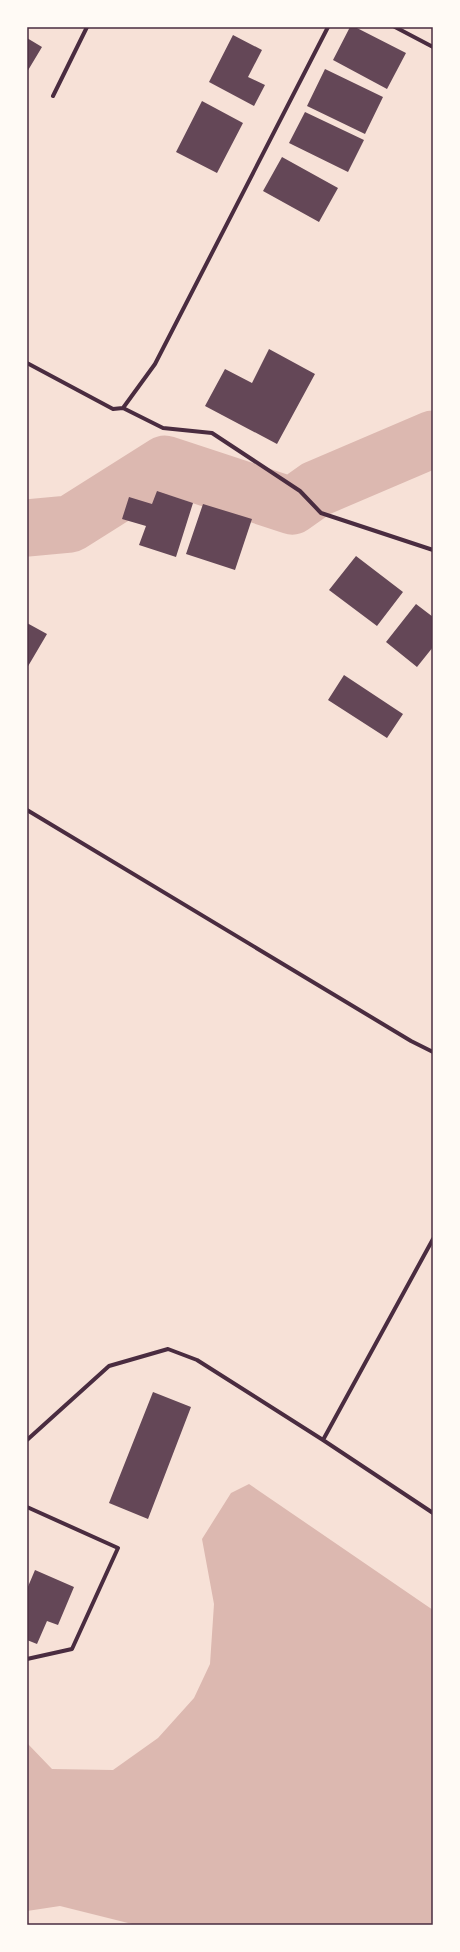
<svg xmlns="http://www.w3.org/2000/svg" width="460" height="1952" font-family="Raleway,sans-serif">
<rect width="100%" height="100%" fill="#f7e1d7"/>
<path fill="#dcb8b0" d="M 249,1484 L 433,1610 L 433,1912 L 431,1925 L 136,1925 L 60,1906 L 27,1911 L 27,1743 L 52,1769 L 113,1770 L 158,1738 L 194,1698 L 210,1664 L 214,1604 L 202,1539 L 231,1493 Z"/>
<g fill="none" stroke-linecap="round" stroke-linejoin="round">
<path stroke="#dcb8b0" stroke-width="57" d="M 27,528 L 70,524 L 165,464 L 292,506 L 316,489 L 433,439"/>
</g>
<path fill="#644757" d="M 350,27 L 355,27 L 406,53 L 387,89 L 333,60 Z
M 233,35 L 262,50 L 248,77 L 265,85 L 254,106 L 209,82 Z
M 27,38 L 42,47 L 27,72 Z
M 325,69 L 383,97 L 365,134 L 307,106 Z
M 202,101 L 243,123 L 217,173 L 176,152 Z
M 305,112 L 364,140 L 348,172 L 289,143 Z
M 282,157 L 338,188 L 319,222 L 263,191 Z
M 269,349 L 315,374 L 277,444 L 205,406 L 225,369 L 252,383 Z
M 157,491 L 193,503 L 176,557 L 139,545 L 146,526 L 122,519 L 129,497 L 152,504 Z
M 203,504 L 252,519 L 235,570 L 186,554 Z
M 356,556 L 403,592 L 377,626 L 329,590 Z
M 416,604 L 433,617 L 433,647 L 417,667 L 386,642 Z
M 27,623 L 47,634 L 27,668 Z
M 344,675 L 403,714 L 387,738 L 328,700 Z
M 153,1392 L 191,1407 L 148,1519 L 109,1503 Z
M 35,1570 L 74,1587 L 58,1625 L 47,1621 L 37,1644 L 27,1640 L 27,1589 Z"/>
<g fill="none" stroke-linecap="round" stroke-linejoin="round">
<path stroke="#4a2c40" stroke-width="4" d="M 395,27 L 433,47
M 53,96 L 87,27
M 27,363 L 113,409 L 123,408 L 163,428 L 212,433 L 300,491 L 321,513 L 433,550
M 123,408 L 155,364 L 328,27
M 27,810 L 411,1041 L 433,1052
M 27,1440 L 109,1366 L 168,1349 L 197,1360 L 323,1440 L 433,1513
M 323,1440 L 433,1239
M 27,1507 L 118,1548 L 72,1649 L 27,1659"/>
</g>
<rect width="460" height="1952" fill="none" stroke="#fffaf5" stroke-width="56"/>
<rect x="28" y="28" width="404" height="1896" fill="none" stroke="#4a2c40" stroke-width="1.5"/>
</svg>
